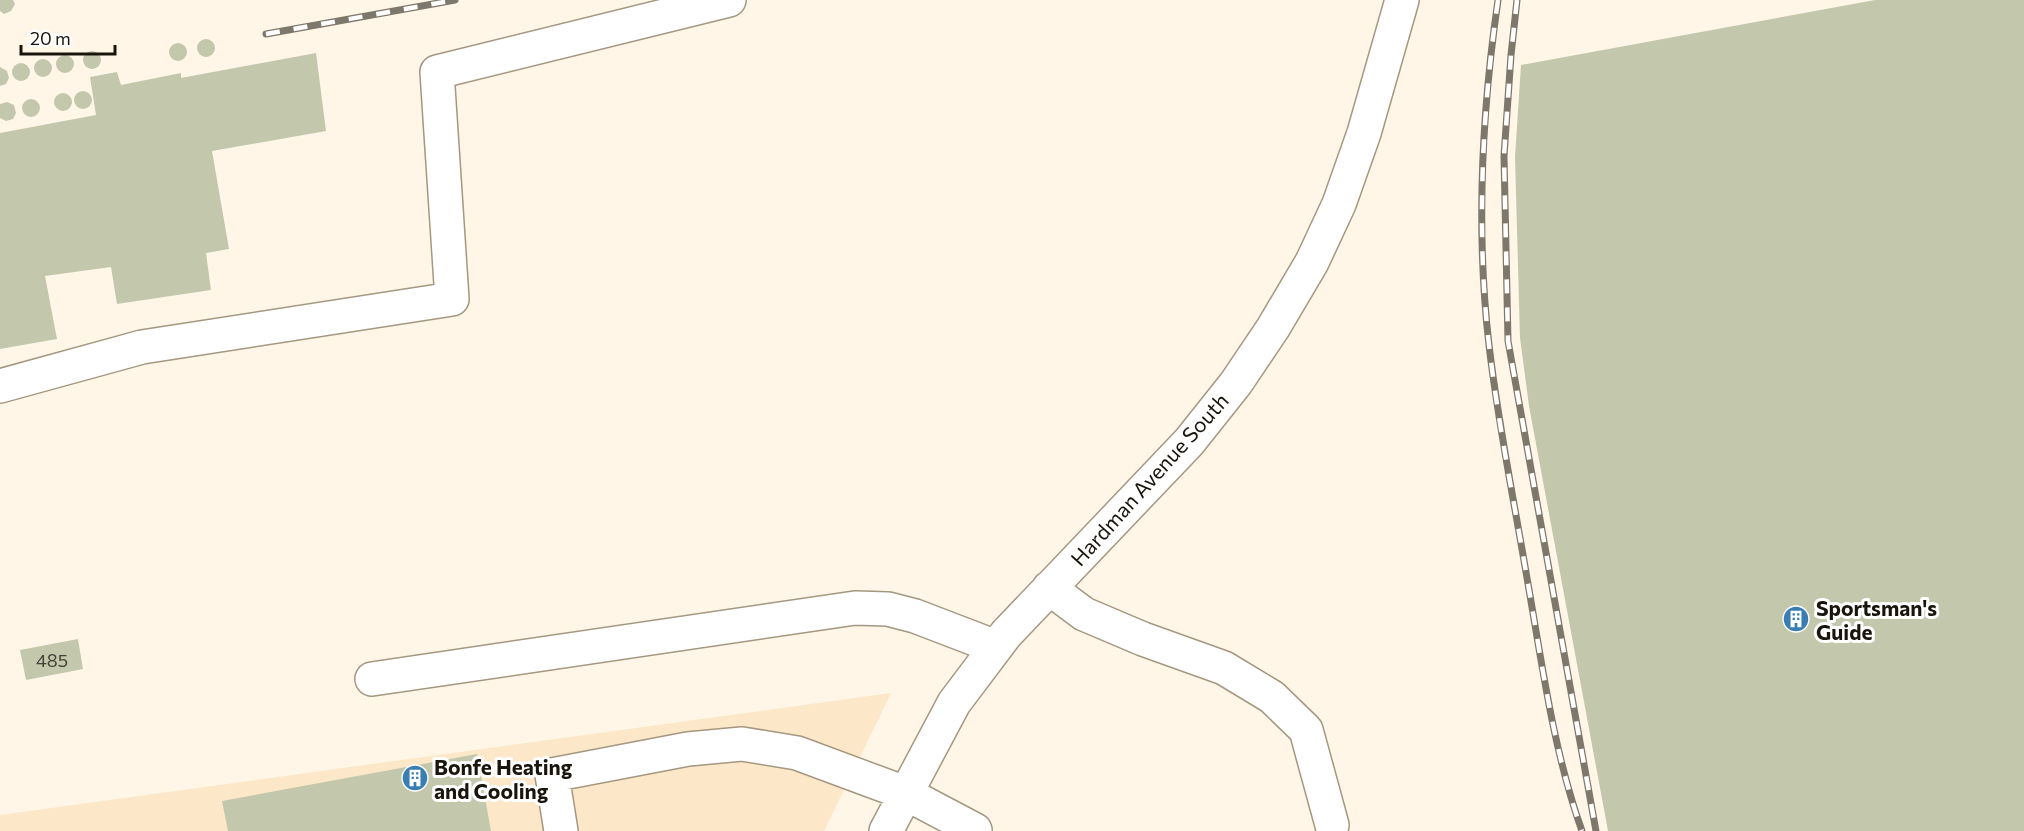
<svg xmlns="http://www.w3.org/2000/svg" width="2024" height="831" font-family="Commissioner,sans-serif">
<rect width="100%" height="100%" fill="#fff6e7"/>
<path fill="#fce8c8" d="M 891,693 L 824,831 L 0,831 L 0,815 Z"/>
<path fill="#c3c7ac" d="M 0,0 L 13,0 L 15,4 L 11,11 L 4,14 L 0,11 Z
M 1875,0 L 2024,0 L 2024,831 L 1608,831 L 1529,406 L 1520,338 L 1515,157 L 1521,65 Z
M197 48a9 9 0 1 1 18 0a9 9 0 1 1-18 0Z
M169 52a9 9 0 1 1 18 0a9 9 0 1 1-18 0Z
M83 60a9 9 0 1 1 18 0a9 9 0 1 1-18 0Z
M 316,53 L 326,131 L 212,151 L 229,249 L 206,253 L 211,290 L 117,304 L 111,267 L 45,276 L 57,339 L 0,349 L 0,133 L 96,115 L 90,77 L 117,72 L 121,85 L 181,73 L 181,78 Z
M56 64a9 9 0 1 1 18 0a9 9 0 1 1-18 0Z
M34 68a9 9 0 1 1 18 0a9 9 0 1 1-18 0Z
M12 72a9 9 0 1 1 18 0a9 9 0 1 1-18 0Z
M 0,67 L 7,71 L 9,78 L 6,84 L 0,86 Z
M74 100a9 9 0 1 1 18 0a9 9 0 1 1-18 0Z
M54 102a9 9 0 1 1 18 0a9 9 0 1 1-18 0Z
M22 108a9 9 0 1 1 18 0a9 9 0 1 1-18 0Z
M 7,102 L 14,105 L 16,113 L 13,119 L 6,121 L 0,118 L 0,104 Z
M 78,639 L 83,669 L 26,680 L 20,650 Z
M 477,754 L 491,831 L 228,831 L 222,801 Z"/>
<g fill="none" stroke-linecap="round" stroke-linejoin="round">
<defs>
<path id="minor" d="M 0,386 L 142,347 L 452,299 L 437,72 L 729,0
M 1049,588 L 1084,614 L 1143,639 L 1224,668 L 1272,697 L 1306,730 L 1332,825
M 372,679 L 855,608 L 888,609 L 915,616 L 996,647
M 561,831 L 552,775 L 688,749 L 742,744 L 797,753 L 905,793 L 975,830
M 886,831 L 954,703 L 1006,634 L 1189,442 L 1236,383 L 1273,328 L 1312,262 L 1339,204 L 1364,133 L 1402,0"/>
</defs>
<use href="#minor" stroke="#a59780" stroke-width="36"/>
<use href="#minor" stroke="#fff" stroke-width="33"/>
<defs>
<path id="rail" d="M 1498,0 C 1482,111 1476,233 1489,345 C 1498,423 1514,501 1527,578 C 1542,663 1553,750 1582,831
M 1517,0 L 1511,55 L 1504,156 L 1508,341 L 1596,831
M 266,34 L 455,0"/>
</defs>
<use href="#rail" stroke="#7e776b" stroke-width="7"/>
<use href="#rail" stroke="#fff" stroke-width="4.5" stroke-dasharray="14" stroke-linecap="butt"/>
</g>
<defs>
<symbol id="building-disc" viewBox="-11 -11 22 22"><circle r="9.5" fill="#387eb3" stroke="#fff"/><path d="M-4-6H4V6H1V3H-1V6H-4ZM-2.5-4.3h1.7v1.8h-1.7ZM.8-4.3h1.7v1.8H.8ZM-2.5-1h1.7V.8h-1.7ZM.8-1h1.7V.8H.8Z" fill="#fff"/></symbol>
</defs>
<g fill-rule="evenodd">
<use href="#building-disc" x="1781" y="604" width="30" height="30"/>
<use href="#building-disc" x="400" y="763" width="30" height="30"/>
</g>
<g text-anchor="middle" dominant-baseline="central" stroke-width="6" stroke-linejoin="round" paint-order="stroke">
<g font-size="18" fill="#444234">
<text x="52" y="660">485</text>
</g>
<g font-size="21" fill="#1a150c" stroke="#fff">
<text transform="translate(1149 479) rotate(-48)">Hardman Avenue South</text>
</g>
<g font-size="21" font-weight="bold" fill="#1a150c" stroke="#fff" text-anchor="start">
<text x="1816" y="607">Sportsman's<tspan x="1816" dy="24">Guide</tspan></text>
<text x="434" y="766">Bonfe Heating<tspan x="434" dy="24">and Cooling</tspan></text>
</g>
</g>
<path d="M21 45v9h94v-9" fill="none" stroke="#1a150c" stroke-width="3"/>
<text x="30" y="45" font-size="18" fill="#1a150c" stroke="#ffffff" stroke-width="4.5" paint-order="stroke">20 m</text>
</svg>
